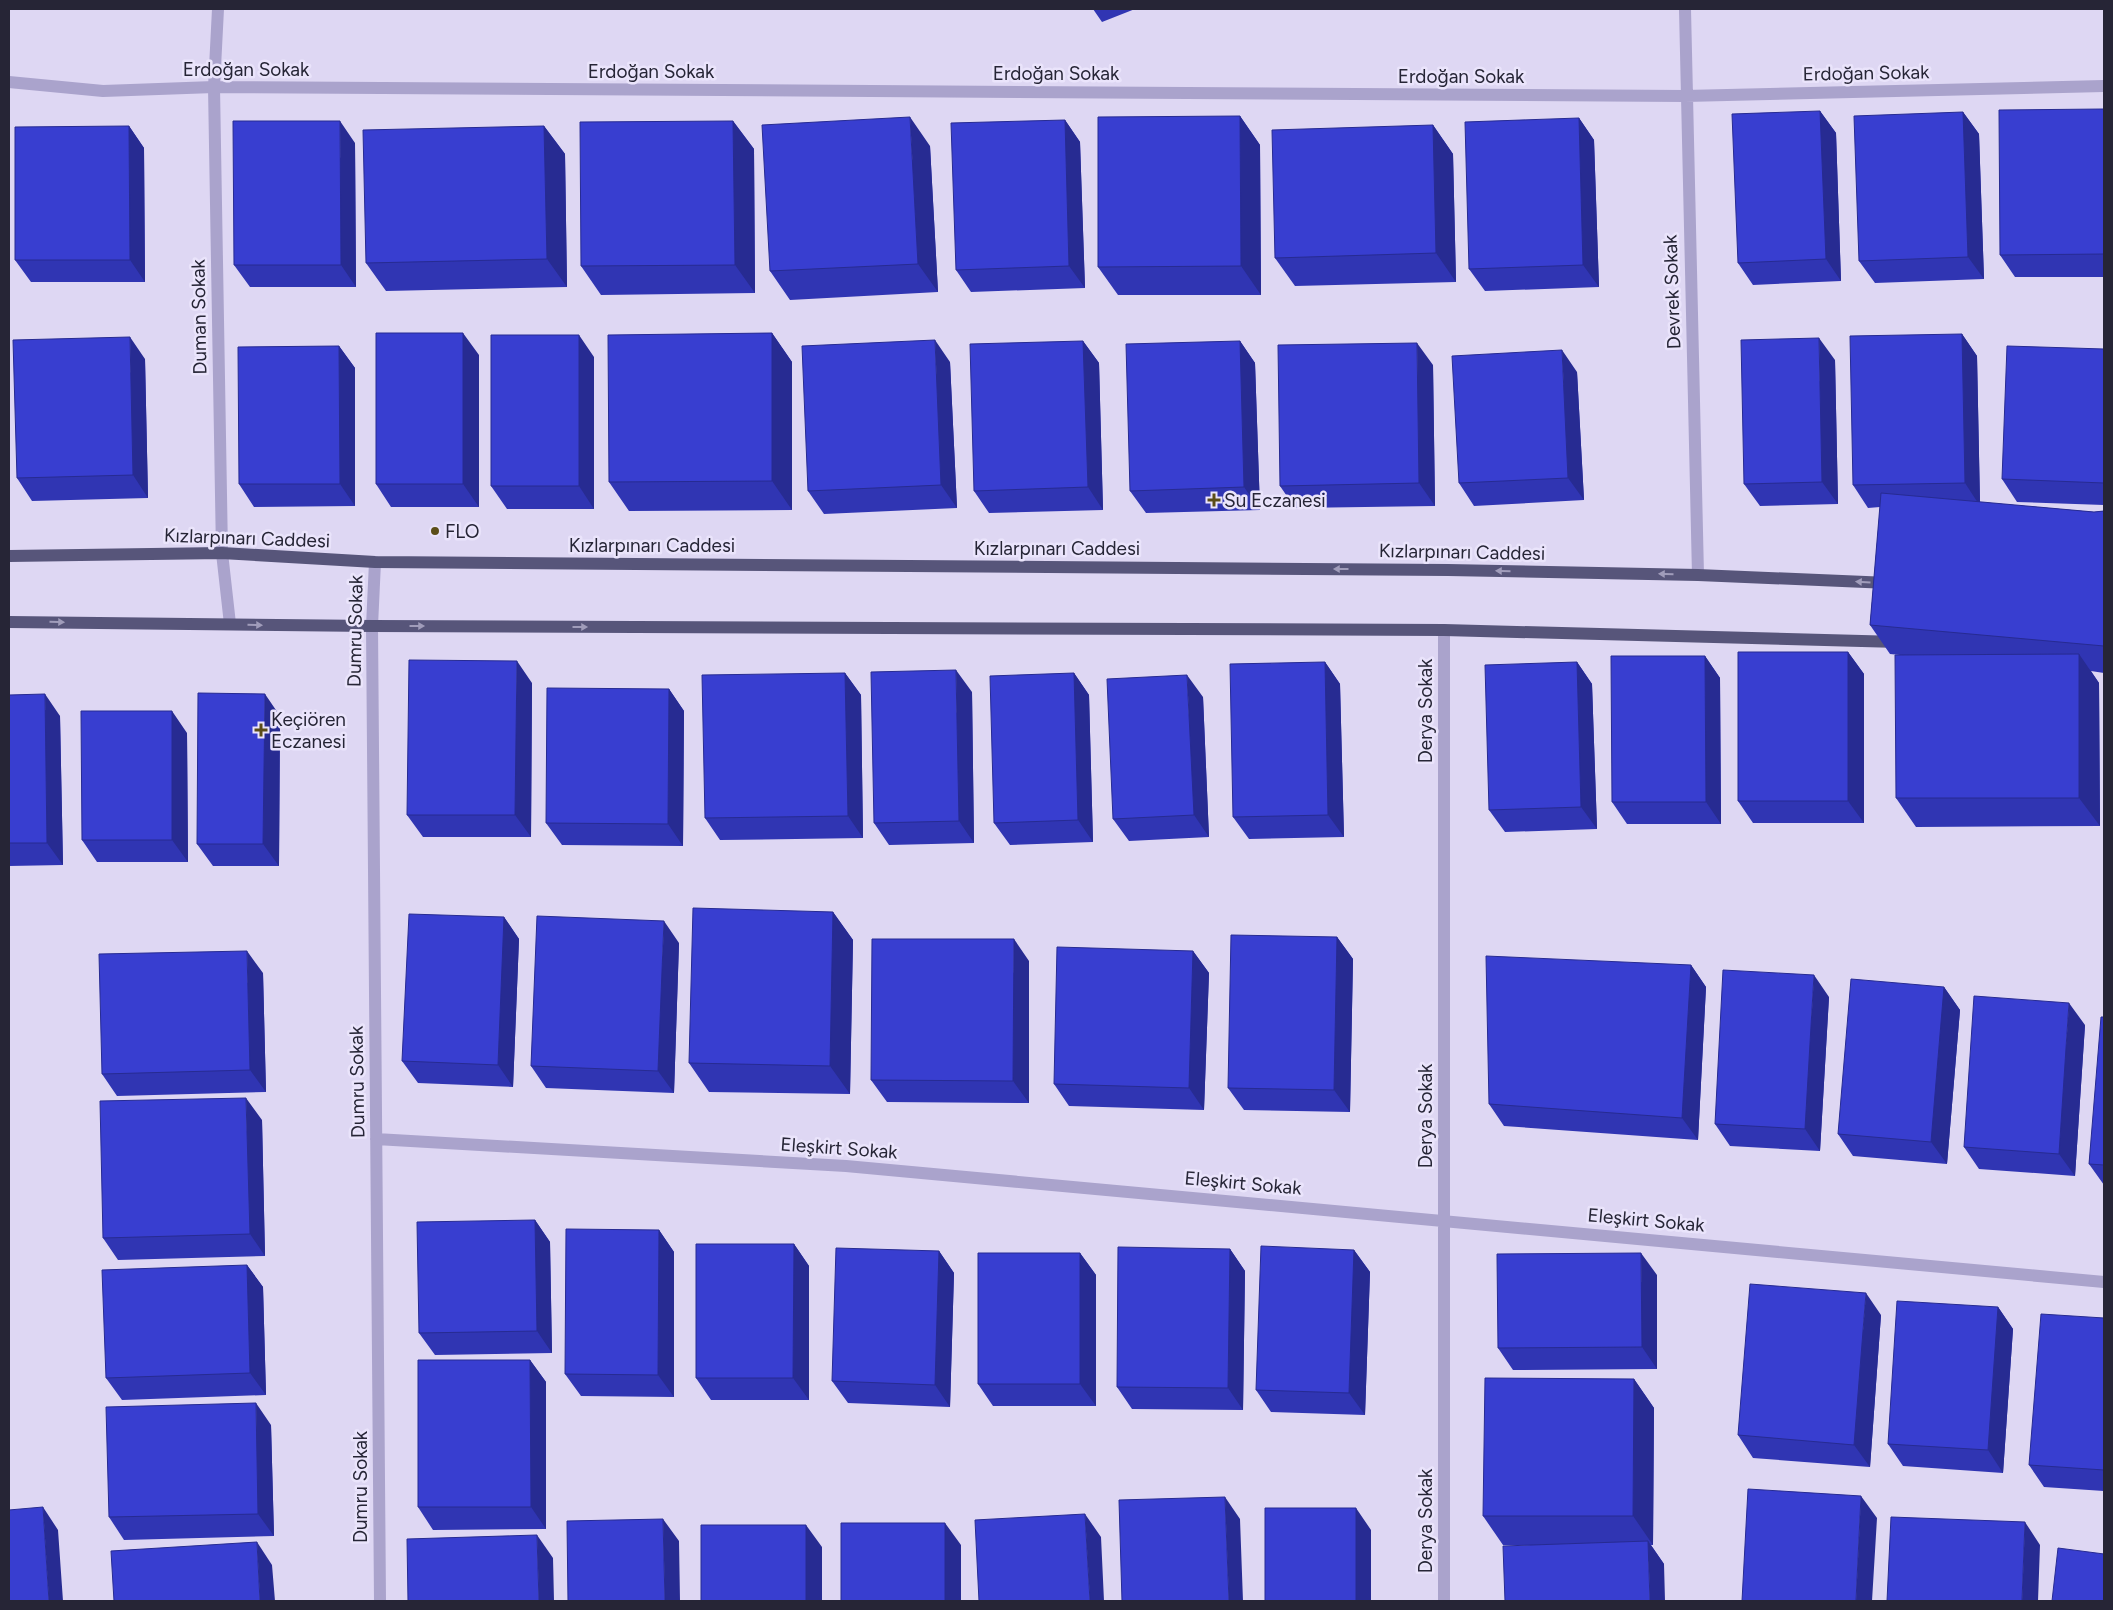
<svg xmlns="http://www.w3.org/2000/svg" width="2113" height="1610" font-family="Figtree,sans-serif">
<rect width="100%" height="100%" fill="#ded7f3"/>
<g fill="none" stroke-linecap="round" stroke-linejoin="round">
<path stroke="#aaa3cc" stroke-width="12" d="M 218,9 L 214,87 L 222,553 L 230,624
M 1685,9 L 1698,575
M 9,82 L 103,91 L 214,87 L 1685,96 L 2104,86
M 375,562 L 372,626 L 380,1601
M 1444,630 L 1444,1601
M 376,1139 L 846,1166 L 2104,1282"/>
<path stroke="#57557a" stroke-width="12" d="M 9,556 L 222,553 L 375,562 L 1448,570 L 1698,575 L 1889,583
M 9,622 L 372,626 L 1444,630 L 1899,642"/>
</g>
<path fill="#3035b3" d="M 1093,9 L 1135,9 L 1102,22 Z
M 2104,109 L 2104,277 L 2015,277 L 2000,255 Z
M 1820,111 L 1836,133 L 1841,281 L 1753,285 L 1738,263 Z
M 1963,112 L 1979,134 L 1984,279 L 1875,283 L 1859,261 Z
M 1240,116 L 1260,145 L 1261,295 L 1118,295 L 1098,267 Z
M 1579,118 L 1594,140 L 1599,287 L 1485,291 L 1469,269 Z
M 1065,120 L 1080,142 L 1085,288 L 971,292 L 956,270 Z
M 733,121 L 754,149 L 755,293 L 601,295 L 581,266 Z
M 1433,125 L 1453,154 L 1456,282 L 1295,286 L 1275,258 Z
M 129,126 L 144,148 L 145,282 L 31,282 L 15,260 Z
M 544,126 L 565,154 L 567,287 L 386,291 L 366,263 Z
M 355,143 L 356,287 L 250,287 L 234,265 Z
M 930,146 L 938,292 L 790,300 L 770,271 Z
M 772,333 L 792,362 L 792,510 L 629,511 L 609,482 Z
M 1962,334 L 1977,356 L 1980,502 L 2094,512 L 2104,511 L 2104,673 L 2091,671 L 2099,683 L 2100,826 L 1916,827 L 1896,798 L 1900,655 L 1890,654 L 1870,625 L 1880,507 L 1868,508 L 1853,485 Z
M 1083,341 L 1099,363 L 1103,510 L 989,513 L 974,491 Z
M 1240,341 L 1255,363 L 1260,510 L 1146,513 L 1130,491 Z
M 339,346 L 355,368 L 355,506 L 254,507 L 239,484 Z
M 2104,349 L 2104,505 L 2017,502 L 2002,479 Z
M 479,355 L 479,507 L 391,507 L 376,484 Z
M 594,357 L 594,509 L 507,509 L 491,486 Z
M 145,359 L 148,498 L 32,501 L 17,478 Z
M 1835,360 L 1838,504 L 1760,506 L 1744,484 Z
M 950,362 L 957,508 L 824,514 L 808,491 Z
M 1433,365 L 1435,506 L 1295,508 L 1280,486 Z
M 1577,372 L 1584,500 L 1474,506 L 1459,483 Z
M 1848,652 L 1864,674 L 1864,823 L 1753,823 L 1738,801 Z
M 1705,656 L 1720,678 L 1721,824 L 1627,824 L 1612,802 Z
M 1325,662 L 1340,684 L 1344,837 L 1249,839 L 1233,817 Z
M 1577,662 L 1592,684 L 1597,829 L 1505,832 L 1489,810 Z
M 845,673 L 861,695 L 863,838 L 720,840 L 705,818 Z
M 1074,673 L 1089,695 L 1093,842 L 1010,845 L 994,823 Z
M 532,683 L 531,837 L 423,837 L 407,815 Z
M 669,689 L 684,711 L 683,846 L 562,845 L 546,823 Z
M 972,692 L 974,843 L 889,845 L 874,823 Z
M 9,695 L 60,716 L 63,865 L 9,866 Z
M 1203,697 L 1209,837 L 1129,841 L 1113,819 Z
M 280,716 L 279,866 L 213,866 L 197,844 Z
M 187,733 L 188,862 L 97,862 L 82,840 Z
M 833,912 L 853,940 L 850,1094 L 709,1092 L 689,1063 Z
M 504,917 L 519,939 L 513,1087 L 418,1083 L 402,1061 Z
M 1337,937 L 1353,959 L 1350,1112 L 1244,1110 L 1228,1088 Z
M 679,943 L 674,1093 L 546,1088 L 531,1066 Z
M 1193,951 L 1209,973 L 1204,1110 L 1069,1106 L 1054,1084 Z
M 1029,961 L 1029,1103 L 887,1102 L 871,1080 Z
M 1691,965 L 1706,987 L 1698,1140 L 1504,1126 L 1489,1104 Z
M 263,973 L 266,1092 L 117,1096 L 102,1074 Z
M 1944,987 L 1960,1010 L 1947,1164 L 1853,1156 L 1838,1134 Z
M 1829,997 L 1820,1151 L 1730,1146 L 1715,1124 Z
M 2104,1017 L 2104,1185 L 2089,1164 Z
M 2085,1025 L 2075,1176 L 1979,1169 L 1964,1147 Z
M 262,1120 L 265,1256 L 118,1260 L 103,1238 Z
M 535,1220 L 550,1242 L 552,1353 L 435,1355 L 419,1333 Z
M 659,1230 L 674,1252 L 674,1397 L 581,1396 L 565,1374 Z
M 794,1244 L 809,1266 L 809,1400 L 711,1400 L 696,1378 Z
M 1230,1249 L 1245,1271 L 1243,1410 L 1132,1409 L 1117,1387 Z
M 1354,1250 L 1370,1272 L 1365,1415 L 1271,1412 L 1256,1390 Z
M 939,1251 L 954,1273 L 950,1407 L 848,1403 L 832,1381 Z
M 1080,1253 L 1096,1275 L 1096,1406 L 993,1406 L 978,1384 Z
M 247,1265 L 263,1287 L 266,1395 L 122,1400 L 106,1378 Z
M 1657,1275 L 1657,1369 L 1513,1370 L 1498,1348 Z
M 1998,1307 L 2013,1329 L 2003,1473 L 1903,1466 L 1888,1444 Z
M 1881,1315 L 1870,1467 L 1753,1458 L 1738,1435 Z
M 2104,1318 L 2104,1491 L 2044,1487 L 2029,1465 Z
M 530,1360 L 546,1382 L 546,1529 L 433,1530 L 418,1507 Z
M 1634,1379 L 1654,1408 L 1653,1545 L 1651,1545 L 1664,1564 L 1552,1545 L 1503,1545 L 1483,1516 Z
M 271,1425 L 274,1536 L 124,1540 L 109,1517 Z"/>
<path fill="#272b92" d="M 1820,111 L 1836,133 L 1841,281 L 1826,259 Z
M 1963,112 L 1979,134 L 1984,279 L 1968,257 Z
M 1240,116 L 1260,145 L 1261,295 L 1241,266 Z
M 910,117 L 930,146 L 938,292 L 918,264 Z
M 1579,118 L 1594,140 L 1599,287 L 1583,265 Z
M 1065,120 L 1080,142 L 1085,288 L 1069,266 Z
M 340,121 L 355,143 L 356,287 L 341,265 Z
M 733,121 L 754,149 L 755,293 L 735,265 Z
M 1433,125 L 1453,154 L 1456,282 L 1436,253 Z
M 129,126 L 144,148 L 145,282 L 130,260 Z
M 544,126 L 565,154 L 567,287 L 547,259 Z
M 463,333 L 479,355 L 479,507 L 463,484 Z
M 772,333 L 792,362 L 792,510 L 772,481 Z
M 1962,334 L 1977,356 L 1980,506 L 1965,483 Z
M 579,335 L 594,357 L 594,509 L 579,486 Z
M 130,337 L 145,359 L 148,498 L 133,475 Z
M 1819,338 L 1835,360 L 1838,504 L 1822,482 Z
M 935,340 L 950,362 L 957,508 L 941,485 Z
M 1083,341 L 1099,363 L 1103,510 L 1088,487 Z
M 1240,341 L 1255,363 L 1260,510 L 1244,487 Z
M 1417,343 L 1433,365 L 1435,506 L 1419,483 Z
M 339,346 L 355,368 L 355,506 L 340,484 Z
M 1562,350 L 1577,372 L 1584,500 L 1568,478 Z
M 1848,652 L 1864,674 L 1864,823 L 1848,801 Z
M 2079,654 L 2099,683 L 2100,826 L 2079,798 Z
M 1705,656 L 1720,678 L 1721,824 L 1706,802 Z
M 517,661 L 532,683 L 531,837 L 515,815 Z
M 1325,662 L 1340,684 L 1344,837 L 1328,815 Z
M 1577,662 L 1592,684 L 1597,829 L 1581,807 Z
M 956,670 L 972,692 L 974,843 L 959,821 Z
M 845,673 L 861,695 L 863,838 L 848,816 Z
M 1074,673 L 1089,695 L 1093,842 L 1078,820 Z
M 1187,675 L 1203,697 L 1209,837 L 1194,815 Z
M 669,689 L 684,711 L 683,846 L 668,824 Z
M 45,694 L 60,716 L 63,865 L 47,843 Z
M 265,694 L 280,716 L 279,866 L 263,844 Z
M 172,711 L 187,733 L 188,862 L 172,840 Z
M 833,912 L 853,940 L 850,1094 L 830,1066 Z
M 504,917 L 519,939 L 513,1087 L 498,1065 Z
M 664,921 L 679,943 L 674,1093 L 658,1071 Z
M 1337,937 L 1353,959 L 1350,1112 L 1334,1090 Z
M 1014,939 L 1029,961 L 1029,1103 L 1013,1081 Z
M 247,951 L 263,973 L 266,1092 L 250,1070 Z
M 1193,951 L 1209,973 L 1204,1110 L 1189,1088 Z
M 1691,965 L 1706,987 L 1698,1140 L 1682,1118 Z
M 1814,975 L 1829,997 L 1820,1151 L 1805,1129 Z
M 1944,987 L 1960,1010 L 1947,1164 L 1931,1142 Z
M 2069,1003 L 2085,1025 L 2075,1176 L 2059,1154 Z
M 246,1098 L 262,1120 L 265,1256 L 250,1234 Z
M 535,1220 L 550,1242 L 552,1353 L 537,1331 Z
M 659,1230 L 674,1252 L 674,1397 L 658,1375 Z
M 794,1244 L 809,1266 L 809,1400 L 793,1378 Z
M 1230,1249 L 1245,1271 L 1243,1410 L 1228,1388 Z
M 1354,1250 L 1370,1272 L 1365,1415 L 1349,1393 Z
M 939,1251 L 954,1273 L 950,1407 L 935,1385 Z
M 1080,1253 L 1096,1275 L 1096,1406 L 1080,1384 Z
M 1641,1253 L 1657,1275 L 1657,1369 L 1642,1347 Z
M 247,1265 L 263,1287 L 266,1395 L 250,1373 Z
M 1866,1293 L 1881,1315 L 1870,1467 L 1854,1445 Z
M 1998,1307 L 2013,1329 L 2003,1473 L 1988,1450 Z
M 530,1360 L 546,1382 L 546,1529 L 531,1507 Z
M 1634,1379 L 1654,1408 L 1653,1545 L 1633,1516 Z
M 256,1403 L 271,1425 L 274,1536 L 258,1514 Z
M 1861,1496 L 1877,1518 L 1872,1601 L 1856,1601 Z
M 1225,1497 L 1240,1519 L 1243,1601 L 1229,1601 Z
M 43,1507 L 58,1530 L 63,1601 L 49,1601 Z
M 1356,1508 L 1371,1530 L 1371,1601 L 1356,1601 Z
M 1085,1514 L 1101,1537 L 1104,1601 L 1090,1601 Z
M 663,1519 L 679,1541 L 680,1601 L 665,1601 Z
M 2025,1522 L 2040,1545 L 2038,1601 L 2022,1601 Z
M 945,1523 L 961,1545 L 961,1601 L 945,1601 Z
M 806,1525 L 822,1547 L 822,1601 L 806,1601 Z
M 537,1535 L 553,1558 L 554,1601 L 539,1601 Z
M 1648,1541 L 1664,1564 L 1665,1601 L 1650,1601 Z
M 257,1542 L 272,1565 L 275,1601 L 260,1601 Z"/>
<path fill="#383ed0" stroke="#272b92" d="M 2104,109 L 2104,254 L 2000,255 L 1999,110 Z
M 1820,111 L 1826,259 L 1738,263 L 1732,114 Z
M 1963,112 L 1968,257 L 1859,261 L 1854,116 Z
M 1240,116 L 1241,266 L 1098,267 L 1098,117 Z
M 910,117 L 918,264 L 770,271 L 762,125 Z
M 1579,118 L 1583,265 L 1469,269 L 1465,122 Z
M 1065,120 L 1069,266 L 956,270 L 951,123 Z
M 233,121 L 340,121 L 341,265 L 234,265 Z
M 733,121 L 735,265 L 581,266 L 580,122 Z
M 1433,125 L 1436,253 L 1275,258 L 1272,130 Z
M 129,126 L 130,260 L 15,260 L 15,127 Z
M 544,126 L 547,259 L 366,263 L 363,130 Z
M 376,333 L 463,333 L 463,484 L 376,484 Z
M 772,333 L 772,481 L 609,482 L 608,335 Z
M 1962,334 L 1965,483 L 1853,485 L 1850,336 Z
M 491,335 L 579,335 L 579,486 L 491,486 Z
M 130,337 L 133,475 L 17,478 L 13,340 Z
M 1819,338 L 1822,482 L 1744,484 L 1741,340 Z
M 935,340 L 941,485 L 808,491 L 802,346 Z
M 1083,341 L 1088,487 L 974,491 L 970,344 Z
M 1240,341 L 1244,487 L 1130,491 L 1126,344 Z
M 1417,343 L 1419,483 L 1280,486 L 1278,345 Z
M 339,346 L 340,484 L 239,484 L 238,347 Z
M 2007,346 L 2104,349 L 2104,483 L 2002,479 Z
M 1562,350 L 1568,478 L 1459,483 L 1452,356 Z
M 1881,493 L 2094,512 L 2104,511 L 2104,646 L 1870,625 Z
M 1738,652 L 1848,652 L 1848,801 L 1738,801 Z
M 2079,654 L 2079,798 L 1896,798 L 1895,655 Z
M 1611,656 L 1705,656 L 1706,802 L 1612,802 Z
M 409,660 L 517,661 L 515,815 L 407,815 Z
M 1325,662 L 1328,815 L 1233,817 L 1230,664 Z
M 1577,662 L 1581,807 L 1489,810 L 1485,665 Z
M 956,670 L 959,821 L 874,823 L 871,672 Z
M 845,673 L 848,816 L 705,818 L 702,675 Z
M 1074,673 L 1078,820 L 994,823 L 990,676 Z
M 1187,675 L 1194,815 L 1113,819 L 1107,679 Z
M 547,688 L 669,689 L 668,824 L 546,823 Z
M 198,693 L 265,694 L 263,844 L 197,844 Z
M 45,694 L 47,843 L 9,843 L 9,695 Z
M 81,711 L 172,711 L 172,840 L 82,840 Z
M 693,908 L 833,912 L 830,1066 L 689,1063 Z
M 409,914 L 504,917 L 498,1065 L 402,1061 Z
M 537,916 L 664,921 L 658,1071 L 531,1066 Z
M 1231,935 L 1337,937 L 1334,1090 L 1228,1088 Z
M 872,939 L 1014,939 L 1013,1081 L 871,1080 Z
M 1057,947 L 1193,951 L 1189,1088 L 1054,1084 Z
M 247,951 L 250,1070 L 102,1074 L 99,954 Z
M 1486,956 L 1691,965 L 1682,1118 L 1489,1104 Z
M 1723,970 L 1814,975 L 1805,1129 L 1715,1124 Z
M 1851,979 L 1944,987 L 1931,1142 L 1838,1134 Z
M 1974,996 L 2069,1003 L 2059,1154 L 1964,1147 Z
M 2101,1017 L 2104,1017 L 2104,1165 L 2089,1164 Z
M 246,1098 L 250,1234 L 103,1238 L 100,1101 Z
M 535,1220 L 537,1331 L 419,1333 L 417,1222 Z
M 566,1229 L 659,1230 L 658,1375 L 565,1374 Z
M 696,1244 L 794,1244 L 793,1378 L 696,1378 Z
M 1261,1246 L 1354,1250 L 1349,1393 L 1256,1390 Z
M 1118,1247 L 1230,1249 L 1228,1388 L 1117,1387 Z
M 836,1248 L 939,1251 L 935,1385 L 832,1381 Z
M 978,1253 L 1080,1253 L 1080,1384 L 978,1384 Z
M 1641,1253 L 1642,1347 L 1498,1348 L 1497,1254 Z
M 247,1265 L 250,1373 L 106,1378 L 102,1270 Z
M 1750,1284 L 1866,1293 L 1854,1445 L 1738,1435 Z
M 1897,1301 L 1998,1307 L 1988,1450 L 1888,1444 Z
M 2041,1314 L 2104,1318 L 2104,1470 L 2029,1465 Z
M 418,1360 L 530,1360 L 531,1507 L 418,1507 Z
M 1485,1378 L 1634,1379 L 1633,1516 L 1483,1516 Z
M 256,1403 L 258,1514 L 109,1517 L 106,1407 Z
M 1748,1489 L 1861,1496 L 1856,1601 L 1742,1601 Z
M 1225,1497 L 1229,1601 L 1122,1601 L 1119,1500 Z
M 43,1507 L 49,1601 L 9,1601 L 9,1510 Z
M 1265,1508 L 1356,1508 L 1356,1601 L 1265,1601 Z
M 1085,1514 L 1090,1601 L 979,1601 L 975,1520 Z
M 1891,1517 L 2025,1522 L 2022,1601 L 1887,1601 Z
M 663,1519 L 665,1601 L 568,1601 L 567,1521 Z
M 841,1523 L 945,1523 L 945,1601 L 841,1601 Z
M 701,1525 L 806,1525 L 806,1601 L 701,1601 Z
M 537,1535 L 539,1601 L 408,1601 L 407,1539 Z
M 1648,1541 L 1650,1601 L 1505,1601 L 1503,1546 Z
M 257,1542 L 260,1601 L 114,1601 L 111,1551 Z
M 2058,1548 L 2104,1554 L 2104,1601 L 2052,1601 Z"/>
<defs><path id="oneway-solid" d="M-6-.8H1V-3.2L6.5 0L1 3.2V.8H-6Z" transform="scale(1.25)"/></defs>
<g fill="#a09cba">
<use href="#oneway-solid" transform="translate(1341 569) rotate(-180)"/>
<use href="#oneway-solid" transform="translate(1503 571) rotate(-179)"/>
<use href="#oneway-solid" transform="translate(1666 574) rotate(-179)"/>
<use href="#oneway-solid" transform="translate(1863 582) rotate(-177)"/>
<use href="#oneway-solid" transform="translate(57 622) rotate(1)"/>
<use href="#oneway-solid" transform="translate(255 625) rotate(1)"/>
<use href="#oneway-solid" transform="translate(417 626)"/>
<use href="#oneway-solid" transform="translate(580 627)"/>
</g>
<g fill="#5b4d18" stroke="#eae4fb" stroke-width="2">
<path d="M1211.5 492.5h5v5h5v5h-5v5h-5v-5h-5v-5h5z"/>
<circle cx="435" cy="531" r="5"/>
<path d="M258.5 722.5h5v5h5v5h-5v5h-5v-5h-5v-5h5z"/>
</g>
<g text-anchor="middle" dominant-baseline="central" stroke-width="5" stroke-linejoin="round" paint-order="stroke">
<g font-size="19" fill="#262536" stroke="#eae4fb">
<text x="246" y="69">Erdoğan Sokak</text>
<text x="651" y="71">Erdoğan Sokak</text>
<text x="1056" y="73">Erdoğan Sokak</text>
<text transform="translate(1866 73) rotate(-1)">Erdoğan Sokak</text>
<text x="1461" y="76">Erdoğan Sokak</text>
<text transform="translate(1672 292) rotate(-92)">Devrek Sokak</text>
<text transform="translate(199 317) rotate(-91)">Duman Sokak</text>
<text transform="translate(247 538) rotate(2)">Kızlarpınarı Caddesi</text>
<text x="652" y="545">Kızlarpınarı Caddesi</text>
<text x="1057" y="548">Kızlarpınarı Caddesi</text>
<text transform="translate(1462 552) rotate(1)">Kızlarpınarı Caddesi</text>
<text transform="translate(355 631) rotate(-89)">Dumru Sokak</text>
<text transform="translate(1425 711) rotate(-90)">Derya Sokak</text>
<text transform="translate(357 1082) rotate(-91)">Dumru Sokak</text>
<text transform="translate(1425 1116) rotate(-90)">Derya Sokak</text>
<text transform="translate(839 1148) rotate(4)">Eleşkirt Sokak</text>
<text transform="translate(1243 1183) rotate(5)">Eleşkirt Sokak</text>
<text transform="translate(1646 1220) rotate(5)">Eleşkirt Sokak</text>
<text transform="translate(360 1487) rotate(-90)">Dumru Sokak</text>
<text transform="translate(1425 1521) rotate(-90)">Derya Sokak</text>
</g>
<g font-size="19" fill="#262536" stroke="#eae4fb" text-anchor="start">
<text x="1224" y="500">Su Eczanesi</text>
<text x="445" y="531">FLO</text>
<text x="271" y="719">Keçiören<tspan x="271" dy="22">Eczanesi</tspan></text>
</g>
</g>
<rect width="2113" height="1610" fill="none" stroke="#262536" stroke-width="20"/>
</svg>
